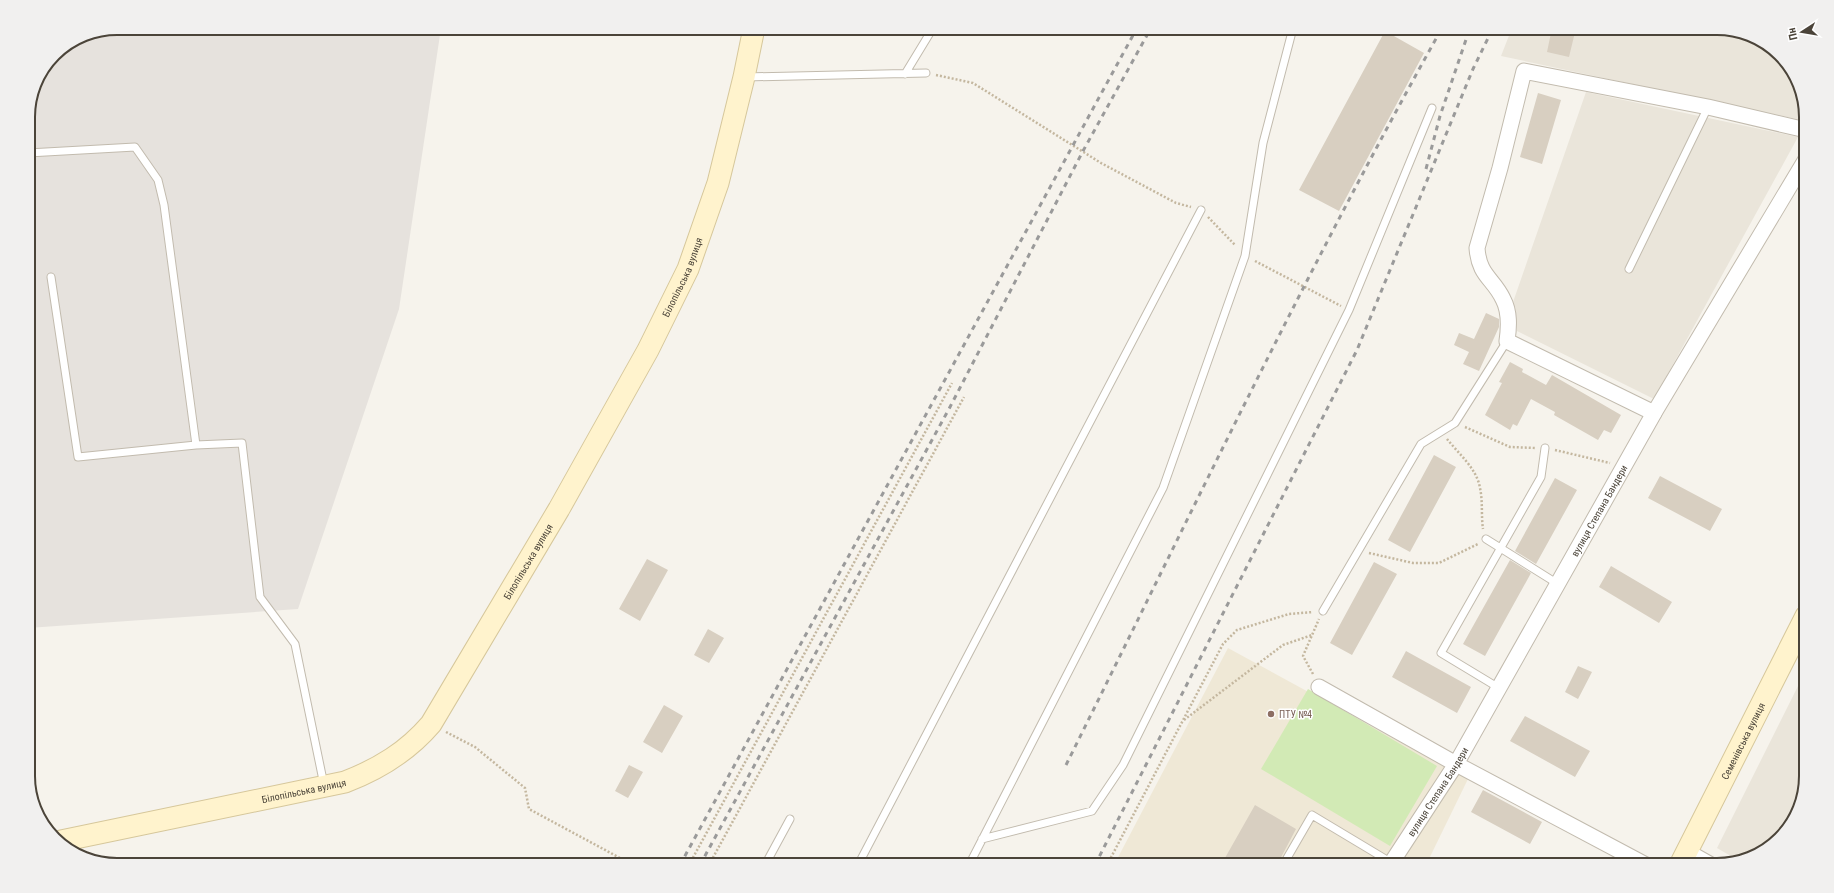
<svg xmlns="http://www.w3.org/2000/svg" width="1834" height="893" font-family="'Roboto Condensed',sans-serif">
<rect width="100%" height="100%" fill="#f6f3ec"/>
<path fill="#eae5da" d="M 1512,28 L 1717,28 L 1756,37 L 1791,68 L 1806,112 L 1806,121 L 1501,56 Z
M 1586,92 L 1798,137 L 1654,399 L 1517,331 L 1512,305 Z
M 1806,670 L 1806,776 L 1797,815 L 1766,850 L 1736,859 L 1717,848 Z"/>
<path fill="#e6e2dd" d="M 117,28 L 441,28 L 399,309 L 298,609 L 28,628 L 28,112 L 35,83 L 54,54 L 83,35 Z"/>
<path fill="#efe8d6" d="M 1228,648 L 1468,779 L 1426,865 L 1114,865 Z"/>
<path fill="#d2eab5" d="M 1308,689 L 1437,766 L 1390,846 L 1261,769 Z"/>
<path fill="#d8cfc1" d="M 1552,28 L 1576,28 L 1569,57 L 1547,52 Z
M 1385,31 L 1424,53 L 1339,211 L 1299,190 Z
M 1538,93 L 1561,100 L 1542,164 L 1520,157 Z
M 1486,313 L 1499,319 L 1499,327 L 1479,371 L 1463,364 L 1469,352 L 1454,345 L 1459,333 L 1474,339 Z
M 1510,362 L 1523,369 L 1522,372 L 1546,385 L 1552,375 L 1621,415 L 1611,433 L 1604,430 L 1598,440 L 1554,415 L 1555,412 L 1531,399 L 1517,426 L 1513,424 L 1510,430 L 1485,415 L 1502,383 L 1499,382 Z
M 1434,455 L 1456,467 L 1410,552 L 1388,540 Z
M 1660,476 L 1722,509 L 1710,531 L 1648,498 Z
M 1555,478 L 1577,490 L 1536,564 L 1515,551 Z
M 647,559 L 668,570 L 640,621 L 619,609 Z
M 1510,560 L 1531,573 L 1485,656 L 1463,644 Z
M 1374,562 L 1397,574 L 1352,655 L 1330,643 Z
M 1611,566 L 1672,602 L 1659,623 L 1599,587 Z
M 708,629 L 724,638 L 709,663 L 694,655 Z
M 1406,651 L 1471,687 L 1457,713 L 1392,677 Z
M 1578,666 L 1592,672 L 1578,699 L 1565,692 Z
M 664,705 L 683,716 L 662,753 L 643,742 Z
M 1525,716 L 1590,751 L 1575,777 L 1510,741 Z
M 629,765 L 643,772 L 628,798 L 615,791 Z
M 1483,790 L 1542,822 L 1530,844 L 1471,812 Z
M 1255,805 L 1296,829 L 1277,865 L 1221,865 Z"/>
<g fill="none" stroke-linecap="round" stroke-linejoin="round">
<defs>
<path id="lane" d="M 905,74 L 933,28
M 746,77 L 926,73
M 28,153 L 135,147 L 158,180 L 164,205 L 196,445
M 1629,269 L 1708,107
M 51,277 L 78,457 L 196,445 L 242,443 L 260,597 L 295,644 L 324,785
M 1486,539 L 1558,584
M 1323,611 L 1421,444 L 1455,423 L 1507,341
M 1499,688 L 1441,653 L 1541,477 L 1545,448
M 982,839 L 1092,811 L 1123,765 L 1349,310 L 1432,108
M 765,865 L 790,819
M 858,865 L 1201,210
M 969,865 L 1163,488 L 1245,256 L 1263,143 L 1293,28
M 1283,865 L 1312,815 L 1392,863"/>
<g id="street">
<path d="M 1654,413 L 1507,341 C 1509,327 1510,312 1503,299 C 1493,278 1479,276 1477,248 L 1500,168 L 1524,71 L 1708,107 L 1806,130"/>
<path d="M 1319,687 L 1456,764 L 1646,865"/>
<path d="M 1688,852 L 1711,865"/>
<path id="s1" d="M 1392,862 L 1456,764 L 1654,413 L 1806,159"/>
</g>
<g id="secondary">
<path id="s2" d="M 61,841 L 345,782 C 379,769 407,752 431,724 L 559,509 L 648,350 L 688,269 L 718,183 L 744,77 L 754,28"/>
<path id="s3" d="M 1680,865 L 1806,616"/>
</g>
</defs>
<use href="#lane" stroke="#c2bbae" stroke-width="9"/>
<use href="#street" stroke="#c2bbae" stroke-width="17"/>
<use href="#secondary" stroke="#d6c79b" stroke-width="23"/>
<path stroke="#c4b79f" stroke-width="2.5" stroke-dasharray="2 2" stroke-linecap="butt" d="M 936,75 L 973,83 L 1101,163 L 1176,203 L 1191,207
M 1208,217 L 1235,245
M 1255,261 L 1341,306
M 1465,427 L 1510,447 L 1536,448
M 1447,439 C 1459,454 1477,469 1480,488 C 1483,502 1481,516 1483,529
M 1555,450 L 1610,463
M 1369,553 L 1413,563 L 1439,563 L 1478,544
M 1313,674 L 1303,656 L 1319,619
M 1184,720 L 1283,645 L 1312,635
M 446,732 L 475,747 L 525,788 L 529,809 L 633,865
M 689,865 L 952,383
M 709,865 L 964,397
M 1107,865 L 1223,644 L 1237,630 L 1289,614 L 1313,612"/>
<use href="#lane" stroke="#fff" stroke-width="7"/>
<use href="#street" stroke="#fff" stroke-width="15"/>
<use href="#secondary" stroke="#fff3cd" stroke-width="21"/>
<path stroke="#9a9a9a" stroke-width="3" stroke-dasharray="5 5" stroke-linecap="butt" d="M 1426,169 L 1440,116 L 1470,28
M 1066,765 C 1189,518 1307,269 1442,28
M 680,865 L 1137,28
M 700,865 L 950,407 L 1083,151 L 1151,28
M 1095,865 L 1357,350 L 1473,69 L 1493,28"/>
</g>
<circle fill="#8d6e63" stroke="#fff" stroke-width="1.5" cx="1271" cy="714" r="4"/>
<g text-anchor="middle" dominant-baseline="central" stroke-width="3" stroke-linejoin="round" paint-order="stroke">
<g font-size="10" fill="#4b4439" stroke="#fff">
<text stroke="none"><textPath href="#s2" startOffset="908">Білопільська вулиця</textPath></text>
<text stroke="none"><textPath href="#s1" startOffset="408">вулиця Степана Бандери</textPath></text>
<text stroke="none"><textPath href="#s2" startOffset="584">Білопільська вулиця</textPath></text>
<text stroke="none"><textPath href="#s3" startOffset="139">Семенівська вулиця</textPath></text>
<text stroke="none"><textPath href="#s2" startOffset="248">Білопільська вулиця</textPath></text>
<text stroke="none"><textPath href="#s1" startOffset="84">вулиця Степана Бандери</textPath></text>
</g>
<g font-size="10" fill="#785e54" stroke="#fff" text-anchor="start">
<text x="1279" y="714">ПТУ №4</text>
</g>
</g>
<path d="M0 0H1834V893H0ZM117 35H1717A82 82 0 0 1 1799 117V776A82 82 0 0 1 1717 858H117A82 82 0 0 1 35 776V117A82 82 0 0 1 117 35Z" fill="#f1f0ef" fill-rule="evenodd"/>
<path fill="none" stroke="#4b4439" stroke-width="2" d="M117 35H1717A82 82 0 0 1 1799 117V776A82 82 0 0 1 1717 858H117A82 82 0 0 1 35 776V117A82 82 0 0 1 117 35Z"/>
<g transform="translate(1802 32) rotate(258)" stroke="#ffffff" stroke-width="3" paint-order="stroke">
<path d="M0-3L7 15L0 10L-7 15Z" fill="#4b4439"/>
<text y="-6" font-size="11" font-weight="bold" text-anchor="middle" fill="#4b4439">Пн</text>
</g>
</svg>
